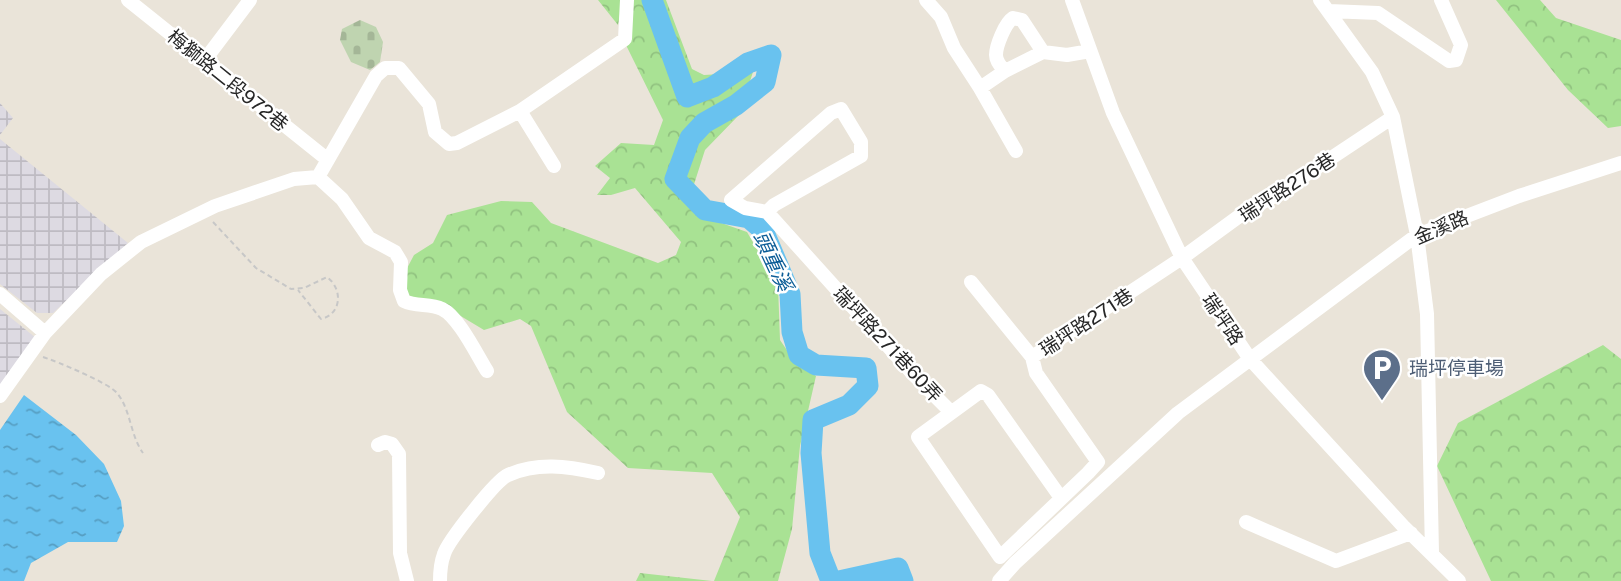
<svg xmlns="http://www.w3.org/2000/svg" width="1621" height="581" font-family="'Public Sans','Noto Sans TC',sans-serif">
<defs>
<pattern id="industrial-grid" width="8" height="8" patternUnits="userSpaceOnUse" patternTransform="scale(1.75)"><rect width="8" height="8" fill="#dddae2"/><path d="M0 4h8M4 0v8" fill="none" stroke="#bebbc2"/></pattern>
<pattern id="forest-crowns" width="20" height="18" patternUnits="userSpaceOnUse" patternTransform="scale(1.75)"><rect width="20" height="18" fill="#a9e294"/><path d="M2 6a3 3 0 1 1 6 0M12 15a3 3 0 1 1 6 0" fill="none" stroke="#91c280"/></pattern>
<pattern id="cemetery-stones" width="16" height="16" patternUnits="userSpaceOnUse" patternTransform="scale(1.75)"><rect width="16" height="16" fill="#bfd4b0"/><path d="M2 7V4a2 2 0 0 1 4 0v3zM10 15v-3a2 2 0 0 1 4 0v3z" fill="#a4b697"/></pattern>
<pattern id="water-ripples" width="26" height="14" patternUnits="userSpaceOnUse" patternTransform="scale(1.75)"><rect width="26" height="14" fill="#69c2ef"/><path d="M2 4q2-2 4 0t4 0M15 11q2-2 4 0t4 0" fill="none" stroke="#569ec2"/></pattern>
</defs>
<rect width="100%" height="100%" fill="#eae4d9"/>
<path fill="url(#industrial-grid)" d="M 0,103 L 13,118 L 0,135 Z
M 0,139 L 128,243 L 53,313 L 37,313 L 0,284 Z
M 0,309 L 36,338 L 0,386 Z"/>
<path fill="url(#forest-crowns)" d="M 598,0 L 623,0 L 618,25 Z
M 633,0 L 666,0 L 692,69 L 704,75 L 753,72 L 739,115 L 705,150 L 688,203 L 707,218 L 747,232 L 778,285 L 780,340 L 795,362 L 816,376 L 800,446 L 792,529 L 778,581 L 714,581 L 740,517 L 712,473 L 628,468 L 567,412 L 531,326 L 520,319 L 484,330 L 444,306 L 407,296 L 404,274 L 414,255 L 433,243 L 447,215 L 501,201 L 532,202 L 551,223 L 658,263 L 676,255 L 681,242 L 635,188 L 611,195 L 597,195 L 610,178 L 595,166 L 621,143 L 654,145 L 663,120 L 625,43 Z
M 1496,0 L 1540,0 L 1556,18 L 1621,40 L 1621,126 L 1608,128 L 1568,90 Z
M 1603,345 L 1621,359 L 1621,581 L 1491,581 L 1437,466 L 1458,423 Z
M 640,573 L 712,581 L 636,581 Z"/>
<path fill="url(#cemetery-stones)" d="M 360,20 L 376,27 L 383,42 L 380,62 L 370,70 L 351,62 L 340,40 L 342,29 Z"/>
<path fill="url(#water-ripples)" d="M 24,395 L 76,435 L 104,464 L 121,501 L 124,526 L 117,542 L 68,542 L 31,563 L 24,581 L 0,581 L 0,430 Z"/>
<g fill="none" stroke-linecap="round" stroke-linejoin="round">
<path stroke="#69c2ef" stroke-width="21" d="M 652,0 L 687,97 L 713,87 L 748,63 L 771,55 L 765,82 L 736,105 L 704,123 L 690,138 L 675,179 L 705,210 L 749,218 L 763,230 L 790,294 L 792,332 L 799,355 L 816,365 L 866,368 L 868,386 L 849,405 L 813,420 L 811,453 L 820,553 L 831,581
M 839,581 L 898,568 L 903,581"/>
<path stroke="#c7c7c7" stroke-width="2" stroke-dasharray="5 3.5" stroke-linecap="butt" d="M 213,222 L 256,268 L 291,289 L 304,288 L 327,277 C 343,289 342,314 321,319 L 298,290
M 43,357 C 56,361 109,383 117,393 C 131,410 130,435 143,453"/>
<path stroke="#fff" stroke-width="14" d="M 128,0 L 328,160
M 926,0 L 941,17 L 954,48 L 980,88
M 1072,0 L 1113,113 L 1182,258 L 1250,359 L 1403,526 L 1459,581
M 1320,0 L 1372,72 L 1393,117 L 1417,235 L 1427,314 L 1432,553
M 1329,11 L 1378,13 L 1449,61 L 1456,60 L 1461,45 L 1441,0
M 204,61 L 250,0
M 1005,71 C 1001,67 996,61 996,55 C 996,46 1005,23 1013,18 L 1022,20 L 1043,52
M 520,111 L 554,166
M 1016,151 L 980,88 L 1005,71 L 1043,52 L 1067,55 L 1090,51
M 318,177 L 342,199 L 369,238 L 395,252 L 401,262 L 400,290 L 404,301 C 416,307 430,303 442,309 C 458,316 477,355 487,371
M 767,212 L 745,208 L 731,200 L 831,113 L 841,109 L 861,142 L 861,156 L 774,205 L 767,212 L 913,374 L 951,412
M 971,282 L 1032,357
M 0,294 L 45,333
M 0,396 L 45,333 L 101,274 L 141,242 L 215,206 L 294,179 L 318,177 L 376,76 L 385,68 L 399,68 L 429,104 L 435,132 L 449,144 L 457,143 L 520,111 L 625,39 L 627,0
M 378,445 L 385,442 L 392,444 L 399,454 L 400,553 L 407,581
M 1061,498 L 988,395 L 981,391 L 918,437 L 1000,557 L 1088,473 L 1098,462 L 1036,373 L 1032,357 L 1182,258 L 1249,209 L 1271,198 L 1393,117
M 1246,522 L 1336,561 L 1411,533
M 440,581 C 440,572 441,562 444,554 C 448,541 496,480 508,475 C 537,462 567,466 598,473
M 999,581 L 1015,563 L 1178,413 L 1417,235 L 1519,196 L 1621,163"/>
</g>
<defs>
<symbol id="parking-pin" viewBox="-11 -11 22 30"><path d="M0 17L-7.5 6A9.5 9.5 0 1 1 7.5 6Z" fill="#5c6f8a" stroke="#fff"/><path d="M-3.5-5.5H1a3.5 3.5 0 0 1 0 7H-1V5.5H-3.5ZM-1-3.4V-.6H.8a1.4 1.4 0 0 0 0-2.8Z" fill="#fff"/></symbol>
</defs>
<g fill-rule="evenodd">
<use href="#parking-pin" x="1360" y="346" width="44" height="60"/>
</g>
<g text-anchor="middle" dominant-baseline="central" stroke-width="5" stroke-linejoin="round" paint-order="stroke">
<g font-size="19" fill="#272727" stroke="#fff">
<text transform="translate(228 80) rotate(39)">梅獅路二段972巷</text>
<text transform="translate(1287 187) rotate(-33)">瑞坪路276巷</text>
<text transform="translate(1441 227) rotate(-23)">金溪路</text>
<text transform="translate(1223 319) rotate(56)">瑞坪路</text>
<text transform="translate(1086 322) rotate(-33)">瑞坪路271巷</text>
<text transform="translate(888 344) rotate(47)">瑞坪路271巷60弄</text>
</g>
<g font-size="19" fill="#4e5e75" stroke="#fff" text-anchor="start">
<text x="1409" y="368">瑞坪停車場</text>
</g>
<g font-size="21" font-style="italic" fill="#0c5d97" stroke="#fff">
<text transform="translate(773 261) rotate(65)">頭重溪</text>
</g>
</g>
</svg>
